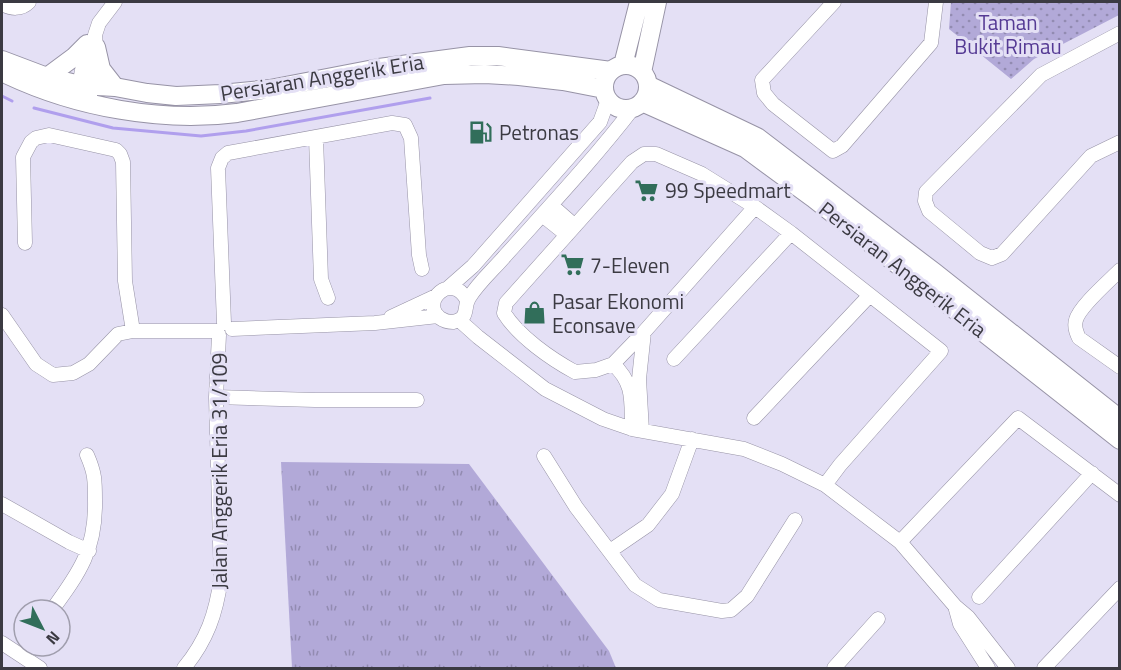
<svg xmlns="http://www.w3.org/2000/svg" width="1121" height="670" font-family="'Titillium Web',sans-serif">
<defs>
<pattern id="grass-tufts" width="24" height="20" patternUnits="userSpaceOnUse" patternTransform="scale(1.5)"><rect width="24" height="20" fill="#b2a9d8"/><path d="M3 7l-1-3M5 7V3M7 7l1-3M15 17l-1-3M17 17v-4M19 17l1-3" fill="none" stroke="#928bb1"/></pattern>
<pattern id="park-dots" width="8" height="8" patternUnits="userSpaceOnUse" patternTransform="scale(1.5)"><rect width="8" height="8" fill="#b2a9d8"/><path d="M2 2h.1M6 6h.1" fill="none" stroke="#928bb1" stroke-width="1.8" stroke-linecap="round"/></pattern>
</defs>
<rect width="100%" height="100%" fill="#e4e0f5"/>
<path fill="url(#grass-tufts)" d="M 281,462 L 469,464 L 609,651 L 616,668 L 292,668 Z"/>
<path fill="url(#park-dots)" d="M 951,2 L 1119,2 L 1119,15 L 1034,59 L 1011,79 L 949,29 Z"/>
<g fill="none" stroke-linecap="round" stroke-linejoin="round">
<path stroke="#b09fed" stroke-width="3" d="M 2,96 L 12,101
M 34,108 L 113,128 L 201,136 L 246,131 L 430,98"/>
<defs>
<path id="minor" d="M 834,2 L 762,80 L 764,93 L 773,104 L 833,151 L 842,146 L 931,43 L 936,2
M 2,4 C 11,9 21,10 29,2
M 1120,33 L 1041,75 L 926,192 L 925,201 L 929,211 L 980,253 L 992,258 L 1002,254 L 1091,156 L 1120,142
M 78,92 L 87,43
M 90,95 L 96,47 L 95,35 L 99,23 L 115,2
M 316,138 L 321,279 L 328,298
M 551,205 L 575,226
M 755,207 L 644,332 L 613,364 L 596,370 L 575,372 C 551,359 518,336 504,313 L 506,303 L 632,162 L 644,154 L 656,154 L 702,174 L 755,207 L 791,233 L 941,351 L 840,465 L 825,485
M 542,215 L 567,235
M 25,243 L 23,157 L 31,142 L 36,138 L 49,135 L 116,150 L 120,154 L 123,162 L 125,281 L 133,331
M 1120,270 C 1109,281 1079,307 1076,320 C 1074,326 1076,332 1079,338 L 1120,367
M 448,288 L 473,266 L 600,122 L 608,100
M 467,300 C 452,271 419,302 440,318 C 444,321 448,322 453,322 C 470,319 463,307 469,298 C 478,283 493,270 505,256 C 549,207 594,159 634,107
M 2,315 L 36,364 L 53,375 L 73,373 L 89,364 L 118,334 L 133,331 L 217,331
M 391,317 L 436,296
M 459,320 L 478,337 L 545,389 L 603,419 L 632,429 L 744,449 L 782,464 L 825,485 L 900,542 L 955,606 L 968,617 L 1008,668
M 224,323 L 218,168 L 222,158 L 228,153 L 392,123 L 405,125 L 411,138 L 419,255 L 422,269
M 232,329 L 375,323 L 438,316
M 674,359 L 791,233
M 613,364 C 635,384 631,402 632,429
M 216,397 L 315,400 L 417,400
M 754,418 L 869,296
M 642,431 L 639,379 L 644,332
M 544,456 L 576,507 L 635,585 L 659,600 L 722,611 L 731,610 L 747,596 L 795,520
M 2,504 L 69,542 L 89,551
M 900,542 L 1018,418 L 1120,495
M 610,551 L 648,525 L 672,494 L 692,439
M 979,597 L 1092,473
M 955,606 L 960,624 L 988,668
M 52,610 C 80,572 96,549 95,500 C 95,481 95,473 87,455
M 2,643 L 40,668
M 184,668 C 207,640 216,614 221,578 L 216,397 L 219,335
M 834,668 L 878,619
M 1044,668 L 1120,588"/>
<path id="major" d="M 96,47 L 101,69 L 115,87
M 2,60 L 47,77 L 80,85 L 115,87 L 147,93 L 176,96 L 221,94 L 270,89 L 379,68 L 470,56 L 498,56 L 611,71
M 623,65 L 639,2
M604 87a22 22 0 1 1 44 0a22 22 0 1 1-44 0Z
M 642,72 L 657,2
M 8,75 C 76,107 162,123 237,113 L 444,75 L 485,74 L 519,76 L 563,81 L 604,89
M 47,77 L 74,57 L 87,44
M 648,85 L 757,137 L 934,272 L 1120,419
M 642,102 L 745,148 L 813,198 L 1120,440"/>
</defs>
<use href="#minor" stroke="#9793a6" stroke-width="15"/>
<use href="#major" stroke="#9793a6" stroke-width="20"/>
<use href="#minor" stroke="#fff" stroke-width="14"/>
<use href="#major" stroke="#fff" stroke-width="18"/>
</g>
<defs>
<symbol id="fuel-bare" viewBox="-9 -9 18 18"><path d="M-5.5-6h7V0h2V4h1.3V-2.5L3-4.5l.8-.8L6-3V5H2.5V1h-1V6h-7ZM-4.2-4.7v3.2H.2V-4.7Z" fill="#316e5a" stroke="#e4e0f5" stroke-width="2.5" paint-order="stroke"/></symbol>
<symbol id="supermarket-bare" viewBox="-9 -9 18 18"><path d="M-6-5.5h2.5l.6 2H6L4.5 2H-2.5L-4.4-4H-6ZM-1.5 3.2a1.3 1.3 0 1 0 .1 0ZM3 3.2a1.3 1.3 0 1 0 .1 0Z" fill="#316e5a" stroke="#e4e0f5" stroke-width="2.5" paint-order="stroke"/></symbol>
<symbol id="shop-bare" viewBox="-9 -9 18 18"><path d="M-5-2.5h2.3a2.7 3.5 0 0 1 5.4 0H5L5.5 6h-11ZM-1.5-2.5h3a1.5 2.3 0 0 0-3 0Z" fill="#316e5a" stroke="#e4e0f5" stroke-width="2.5" paint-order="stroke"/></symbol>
</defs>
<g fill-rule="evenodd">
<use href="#fuel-bare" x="464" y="116" width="33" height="33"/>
<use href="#supermarket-bare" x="630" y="174" width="33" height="33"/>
<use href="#supermarket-bare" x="556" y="248" width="33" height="33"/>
<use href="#shop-bare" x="518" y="296" width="33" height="33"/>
</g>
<g text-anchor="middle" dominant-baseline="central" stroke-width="6" stroke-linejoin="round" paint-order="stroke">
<g font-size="21" fill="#553a94" stroke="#e4e0f5">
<text x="1008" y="22">Taman<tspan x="1008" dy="24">Bukit Rimau</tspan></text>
</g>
<g font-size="21" fill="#3b3a42" stroke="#e4e0f5">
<text transform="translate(322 77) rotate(-9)">Persiaran Anggerik Eria</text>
<text transform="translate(903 269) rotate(38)">Persiaran Anggerik Eria</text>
<text transform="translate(219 471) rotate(-90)">Jalan Anggerik Eria 31/109</text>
</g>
<g font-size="21" fill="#3b3a42" stroke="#e4e0f5" text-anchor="start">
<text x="499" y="132">Petronas</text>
<text x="665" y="190">99 Speedmart</text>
<text x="590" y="265">7-Eleven</text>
<text x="552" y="301">Pasar Ekonomi<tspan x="552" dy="24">Econsave</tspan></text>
</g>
</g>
<rect width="1121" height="670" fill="none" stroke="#3b3a42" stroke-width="6"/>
<g transform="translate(42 628) rotate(132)"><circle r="28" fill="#e4e0f5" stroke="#a09ead" stroke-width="1.5"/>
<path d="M0-4.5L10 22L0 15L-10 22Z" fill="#316e5a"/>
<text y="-9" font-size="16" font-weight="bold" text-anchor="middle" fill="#3b3a42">N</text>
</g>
</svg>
